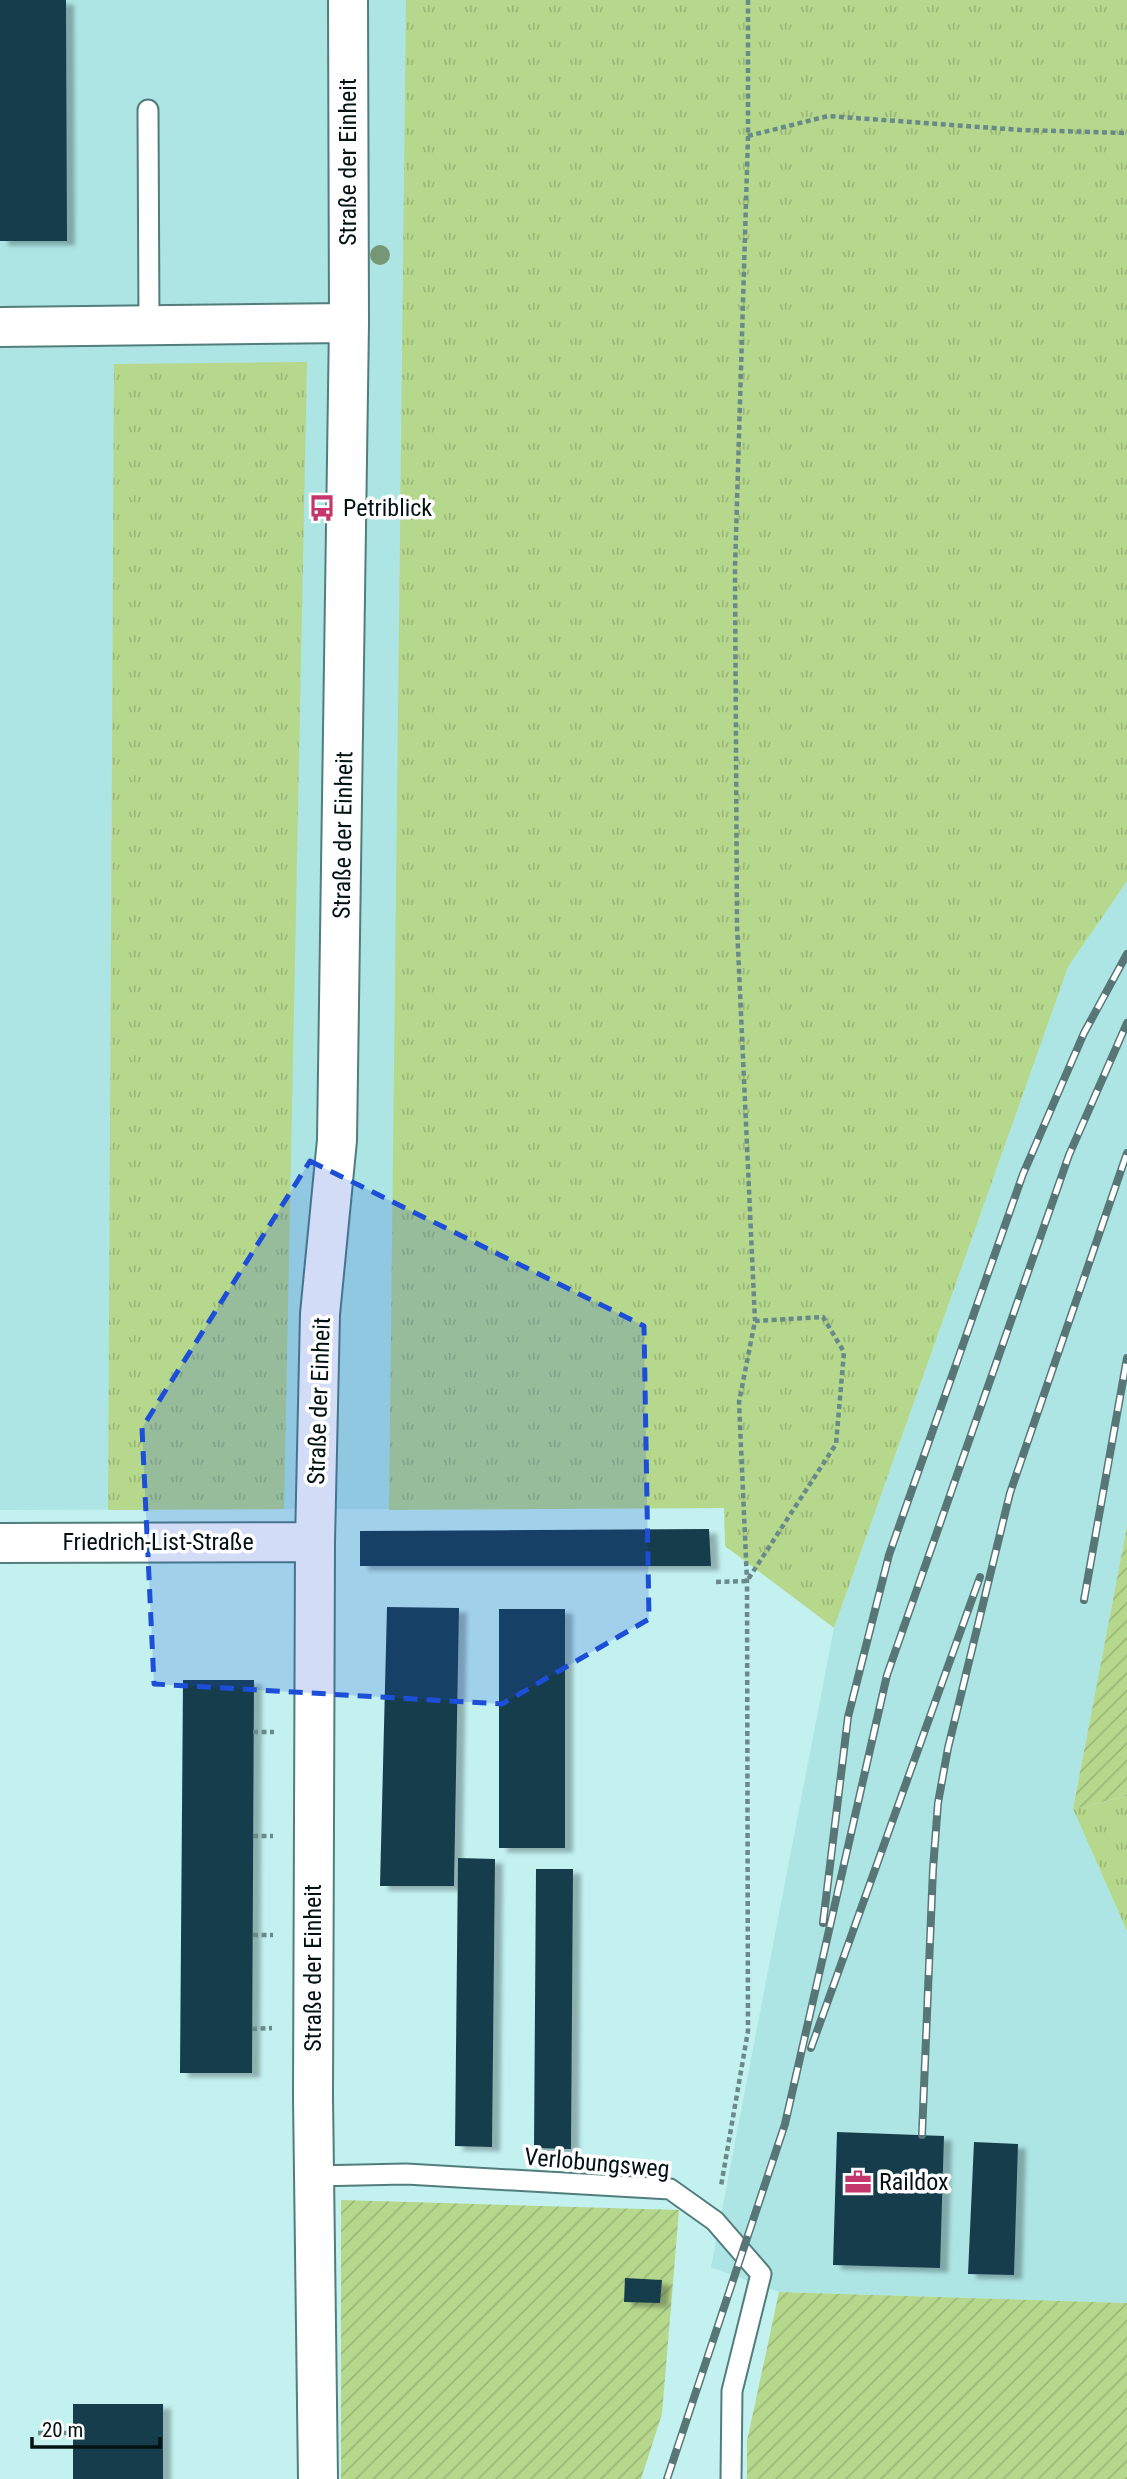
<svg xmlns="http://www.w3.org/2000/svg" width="1127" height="2479" font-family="'Roboto Condensed',sans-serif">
<defs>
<pattern id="grass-tufts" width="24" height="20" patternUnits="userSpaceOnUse" patternTransform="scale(1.75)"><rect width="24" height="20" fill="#b6d88c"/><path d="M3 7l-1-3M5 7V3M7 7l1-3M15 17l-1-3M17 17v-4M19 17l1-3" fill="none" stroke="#9bb878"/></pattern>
<pattern id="garden-furrows" width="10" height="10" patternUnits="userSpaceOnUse" patternTransform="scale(1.75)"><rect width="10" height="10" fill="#b6d88c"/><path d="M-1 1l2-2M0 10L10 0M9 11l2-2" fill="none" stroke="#9bb878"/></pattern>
<filter id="shadow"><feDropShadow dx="8" dy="4.5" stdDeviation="2" flood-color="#0004"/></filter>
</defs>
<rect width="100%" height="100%" fill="#c2f1f0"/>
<path fill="#ade5e4" d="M 0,0 L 702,0 L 724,1508 L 0,1510 Z
M 1127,881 L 1127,1526 L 1073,1809 L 1127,1931 L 1127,2303 L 779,2292 L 711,2267 L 834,1628 L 1068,967 Z"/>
<path fill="url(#grass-tufts)" d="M 406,0 L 1127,0 L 1127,881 L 1068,967 L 834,1628 L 725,1546 L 724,1508 L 389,1510 Z
M 307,362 L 284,1509 L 108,1510 L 114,364 Z
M 1127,1796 L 1127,1931 L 1073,1809 Z"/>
<path fill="url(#garden-furrows)" d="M 1127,1526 L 1127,1796 L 1073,1809 Z
M 341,2200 L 679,2210 L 662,2414 L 641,2479 L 341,2479 Z
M 779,2292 L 1127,2303 L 1127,2479 L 747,2479 L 747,2441 Z"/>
<path fill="#193c4b" filter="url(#shadow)" d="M 0,0 L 66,0 L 67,241 L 0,241 Z
M 709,1529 L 711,1566 L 360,1566 L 360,1531 Z
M 387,1607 L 459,1608 L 454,1886 L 380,1886 Z
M 499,1609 L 565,1609 L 565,1848 L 499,1848 Z
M 183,1680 L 254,1680 L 252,2073 L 180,2073 Z
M 458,1858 L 495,1859 L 492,2147 L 455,2146 Z
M 536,1869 L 573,1869 L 571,2149 L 534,2148 Z
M 837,2132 L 944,2136 L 940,2268 L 833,2265 Z
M 974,2142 L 1018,2144 L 1014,2275 L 968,2274 Z
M 625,2278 L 662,2280 L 660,2303 L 624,2302 Z
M 73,2404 L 163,2404 L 163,2479 L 73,2479 Z"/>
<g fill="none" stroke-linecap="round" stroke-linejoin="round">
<defs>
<path id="service" d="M 148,110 L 149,325
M 313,2176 L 406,2174 L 670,2189 L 715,2221 L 761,2274 L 732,2391 L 731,2479"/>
<path id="minor" d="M 0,327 L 349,323
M 0,1543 L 315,1542
M 318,2479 L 313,2097 L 315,1542 L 320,1314 L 337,1140 L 349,323 L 348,0"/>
</defs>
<use href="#service" stroke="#517d7c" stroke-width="23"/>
<use href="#minor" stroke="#517d7c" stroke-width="42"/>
<path stroke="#6a8a8a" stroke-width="4.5" stroke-dasharray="5 3.5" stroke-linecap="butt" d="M 748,0 L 748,136 L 735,568 L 737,926 L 755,1321
M 748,136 L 828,116 L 1021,130 L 1127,133
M 716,1582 L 747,1581 L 836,1444 L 844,1352 L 823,1317 L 755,1321 L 739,1402 L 747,1581 L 748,2031 L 721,2186
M 253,1732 L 274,1732
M 253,1836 L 273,1836
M 253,1935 L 273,1935
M 252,2029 L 272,2028
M 38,2433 L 73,2433"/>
<use href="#service" stroke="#fff" stroke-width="19"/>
<use href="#minor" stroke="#fff" stroke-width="38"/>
<defs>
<path id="rail" d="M 1084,1600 L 1127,1358
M 823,1923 L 848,1717 L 889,1555 L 1023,1174 L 1084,1033 L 1127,954
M 811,2048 L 980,1577
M 922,2135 L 933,1869 L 938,1803 L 948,1748 L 1010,1493 L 1127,1153
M 667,2479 L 785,2124 L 887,1675 L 1069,1155 L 1127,1023"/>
</defs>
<use href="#rail" stroke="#587676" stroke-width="8"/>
<use href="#rail" stroke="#fff" stroke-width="5" stroke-dasharray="16" stroke-linecap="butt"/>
</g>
<circle fill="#769775" cx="380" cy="255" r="10"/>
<path fill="#1d4ed8" fill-opacity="0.2" stroke="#1d4ed8" stroke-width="5" stroke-dasharray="14 9" stroke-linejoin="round" d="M 310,1161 L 644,1326 L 649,1619 L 502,1704 L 154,1684 L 142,1428 Z"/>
<defs>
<symbol id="bus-bare" viewBox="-9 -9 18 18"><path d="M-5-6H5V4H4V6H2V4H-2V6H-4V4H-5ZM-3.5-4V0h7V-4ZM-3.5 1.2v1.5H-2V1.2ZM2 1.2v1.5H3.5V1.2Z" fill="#c3376d" stroke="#fff" stroke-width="2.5" paint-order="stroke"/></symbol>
<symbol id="office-bare" viewBox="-9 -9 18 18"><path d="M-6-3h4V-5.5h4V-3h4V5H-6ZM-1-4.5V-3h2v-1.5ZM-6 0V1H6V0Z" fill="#c3376d" stroke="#fff" stroke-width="2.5" paint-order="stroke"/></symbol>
</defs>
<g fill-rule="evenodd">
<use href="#bus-bare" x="303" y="489" width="38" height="38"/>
<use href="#office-bare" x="839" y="2163" width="38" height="38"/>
</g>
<g text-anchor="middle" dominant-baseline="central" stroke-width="7" stroke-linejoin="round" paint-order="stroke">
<g font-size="24" fill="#021212" stroke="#fff">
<text transform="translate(348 162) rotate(-90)">Straße der Einheit</text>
<text transform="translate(343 835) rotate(-89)">Straße der Einheit</text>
<text transform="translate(319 1401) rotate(-88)">Straße der Einheit</text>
<text x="158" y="1542">Friedrich-List-Straße</text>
<text transform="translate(313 1968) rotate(-90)">Straße der Einheit</text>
<text transform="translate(597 2163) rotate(5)">Verlobungsweg</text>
</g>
<g font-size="24" fill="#021212" stroke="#fff" text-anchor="start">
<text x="343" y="508">Petriblick</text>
<text x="879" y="2182">Raildox</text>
</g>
</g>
<path d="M32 2437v10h128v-10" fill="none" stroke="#021212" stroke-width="3.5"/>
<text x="42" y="2437" font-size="21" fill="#021212" stroke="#ffffff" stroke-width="5" paint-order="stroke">20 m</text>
</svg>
